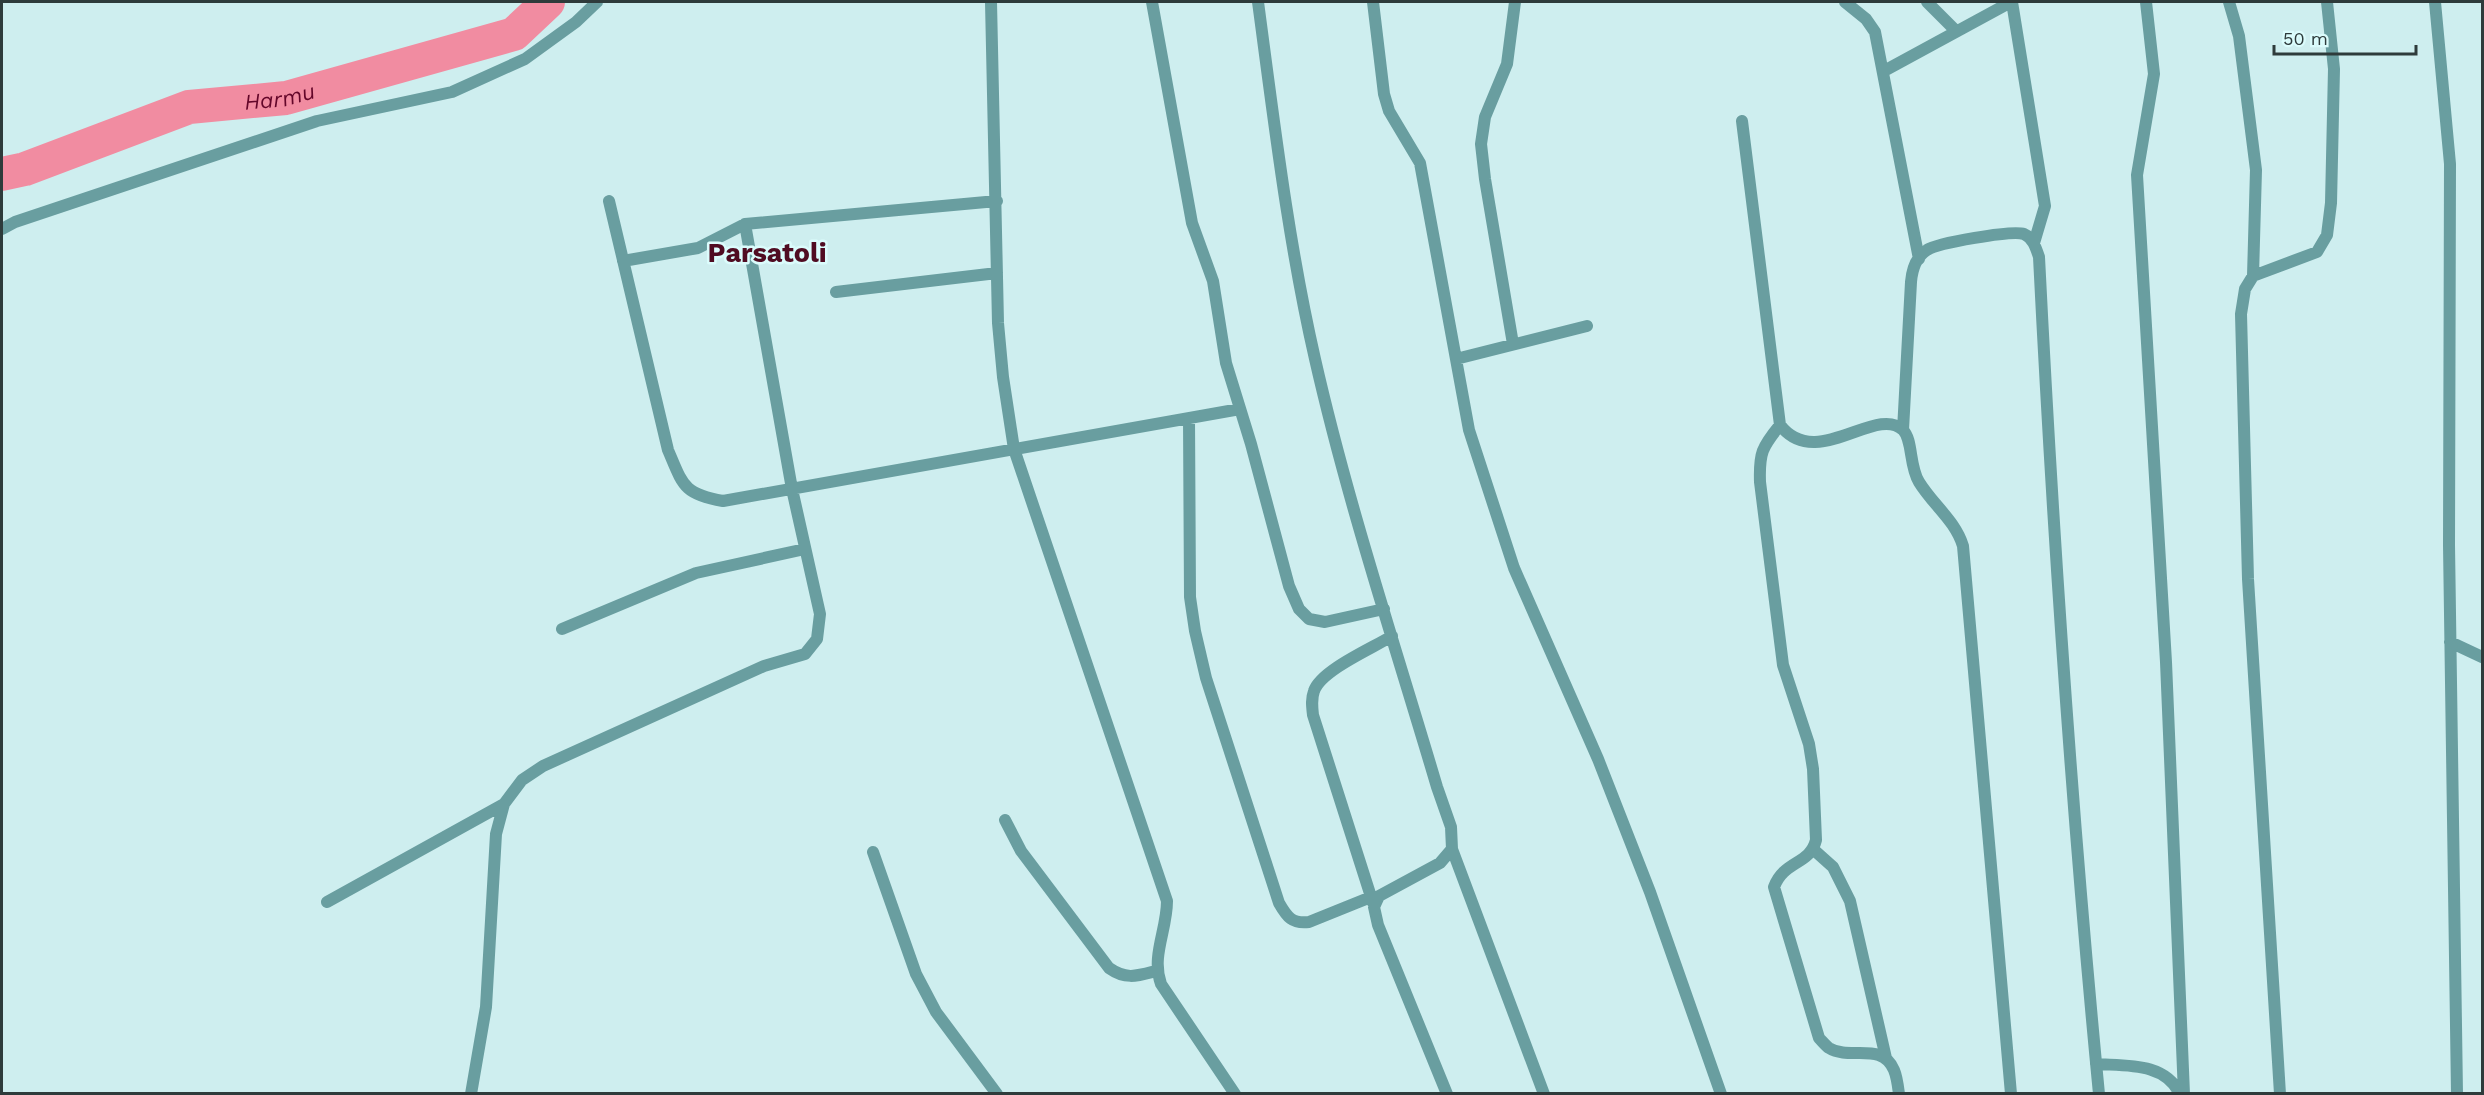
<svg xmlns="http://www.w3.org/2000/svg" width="2484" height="1095" font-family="'Work Sans',sans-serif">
<rect width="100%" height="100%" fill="#ceeeef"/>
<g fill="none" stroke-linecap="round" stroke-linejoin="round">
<path stroke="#f18ca1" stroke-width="34" id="s1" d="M 2,174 L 25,169 L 189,107 L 286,98 L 514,34 L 548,2"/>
<path stroke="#699ea0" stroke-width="12" d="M 991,2 L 998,323 L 1003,377 L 1014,449 L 1167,901 C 1167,930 1151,956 1161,984 L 1235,1094
M 1152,2 L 1192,223 L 1213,281 L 1226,363 L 1251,444 L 1289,586 L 1299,609 L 1309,619 L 1325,622 L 1384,609
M 1258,2 C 1274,121 1288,241 1315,359 C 1348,504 1395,645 1437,787 L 1451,827 L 1452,849 L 1440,863 L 1379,896 L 1374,907 L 1378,925 L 1447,1094
M 1373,2 L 1384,94 L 1389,111 L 1420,163 L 1469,430 L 1514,568 L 1598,759 L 1650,892 L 1721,1094
M 1845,2 L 1866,19 L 1875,32 L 1919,259
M 1927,2 L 1956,31
M 2012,2 L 2045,206 L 2034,243
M 2146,2 L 2154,74 L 2137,175 L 2166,662 L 2184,1094
M 2229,2 L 2239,36 L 2256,170 L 2253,276
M 2435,2 L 2450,164 L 2449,545 L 2457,1094
M 1884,71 L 2011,2
M 1742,121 L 1780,425 C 1816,472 1876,404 1903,430 C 1913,440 1909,466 1919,482 C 1933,505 1955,520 1963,546 L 2011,1094
M 609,201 L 668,450 C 683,485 683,494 723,501 L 1240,409
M 2,229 L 15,222 L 317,121 L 452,92 L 525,59 L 576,22 L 597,2
M 623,261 L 698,248 L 745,224 L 997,201
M 836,292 L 997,273
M 1513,344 L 1485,179 L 1481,144 L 1485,117 L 1507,64 L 1515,2
M 1456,359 L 1587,326
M 1189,418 L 1190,597 L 1195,631 L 1206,678 L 1279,903 C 1287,917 1292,924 1309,922 L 1371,897
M 1780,425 C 1762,447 1759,453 1760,482 L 1783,665 L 1809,744 L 1813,769 L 1816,840 C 1810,865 1784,860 1774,887 L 1819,1038 C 1822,1041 1826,1046 1829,1048 C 1850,1061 1882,1041 1894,1070 C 1897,1077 1898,1086 1899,1094
M 1903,430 L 1911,282 C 1912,270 1916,257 1927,250 C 1937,243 2012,230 2024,234 C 2033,238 2036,248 2039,257 C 2053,536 2072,815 2099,1094
M 562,629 L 696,573 L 805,549
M 2450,642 L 2482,657
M 1005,820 L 1021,851 L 1109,968 C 1126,980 1137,976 1156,971
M 1452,849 L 1544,1094
M 1814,850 L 1833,867 L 1850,901 L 1886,1058
M 873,852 L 916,974 L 936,1012 L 997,1094
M 327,902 L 504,804
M 1373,903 L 1313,715 C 1312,706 1311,699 1314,691 C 1321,670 1373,648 1392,636
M 2096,1064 C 2126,1066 2165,1062 2180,1094
M 471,1094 L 486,1007 L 496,834 L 504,804 L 522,780 L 543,766 L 764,666 L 805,654 L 817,639 L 820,614 L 792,489 L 745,224
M 2280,1094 L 2248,579 L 2241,314 L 2245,289 L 2253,276 L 2317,252 L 2327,235 L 2331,203 L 2334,69 L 2327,2"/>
</g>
<g text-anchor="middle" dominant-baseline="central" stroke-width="5" stroke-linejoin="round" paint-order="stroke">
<g font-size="22" font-style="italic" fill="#630629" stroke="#dbfcfc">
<text stroke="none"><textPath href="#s1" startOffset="290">Harmu</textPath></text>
</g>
<g font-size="27" font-weight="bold" fill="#500c22" stroke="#dbfcfc">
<text x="767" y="253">Parsatoli</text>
</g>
</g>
<rect width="2484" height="1095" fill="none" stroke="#2e3b3b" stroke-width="6"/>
<path d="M2274 45v9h142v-9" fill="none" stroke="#2e3b3b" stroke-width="3"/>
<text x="2283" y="45" font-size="18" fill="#2e3b3b" stroke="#dbfcfc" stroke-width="4.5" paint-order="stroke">50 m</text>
</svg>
